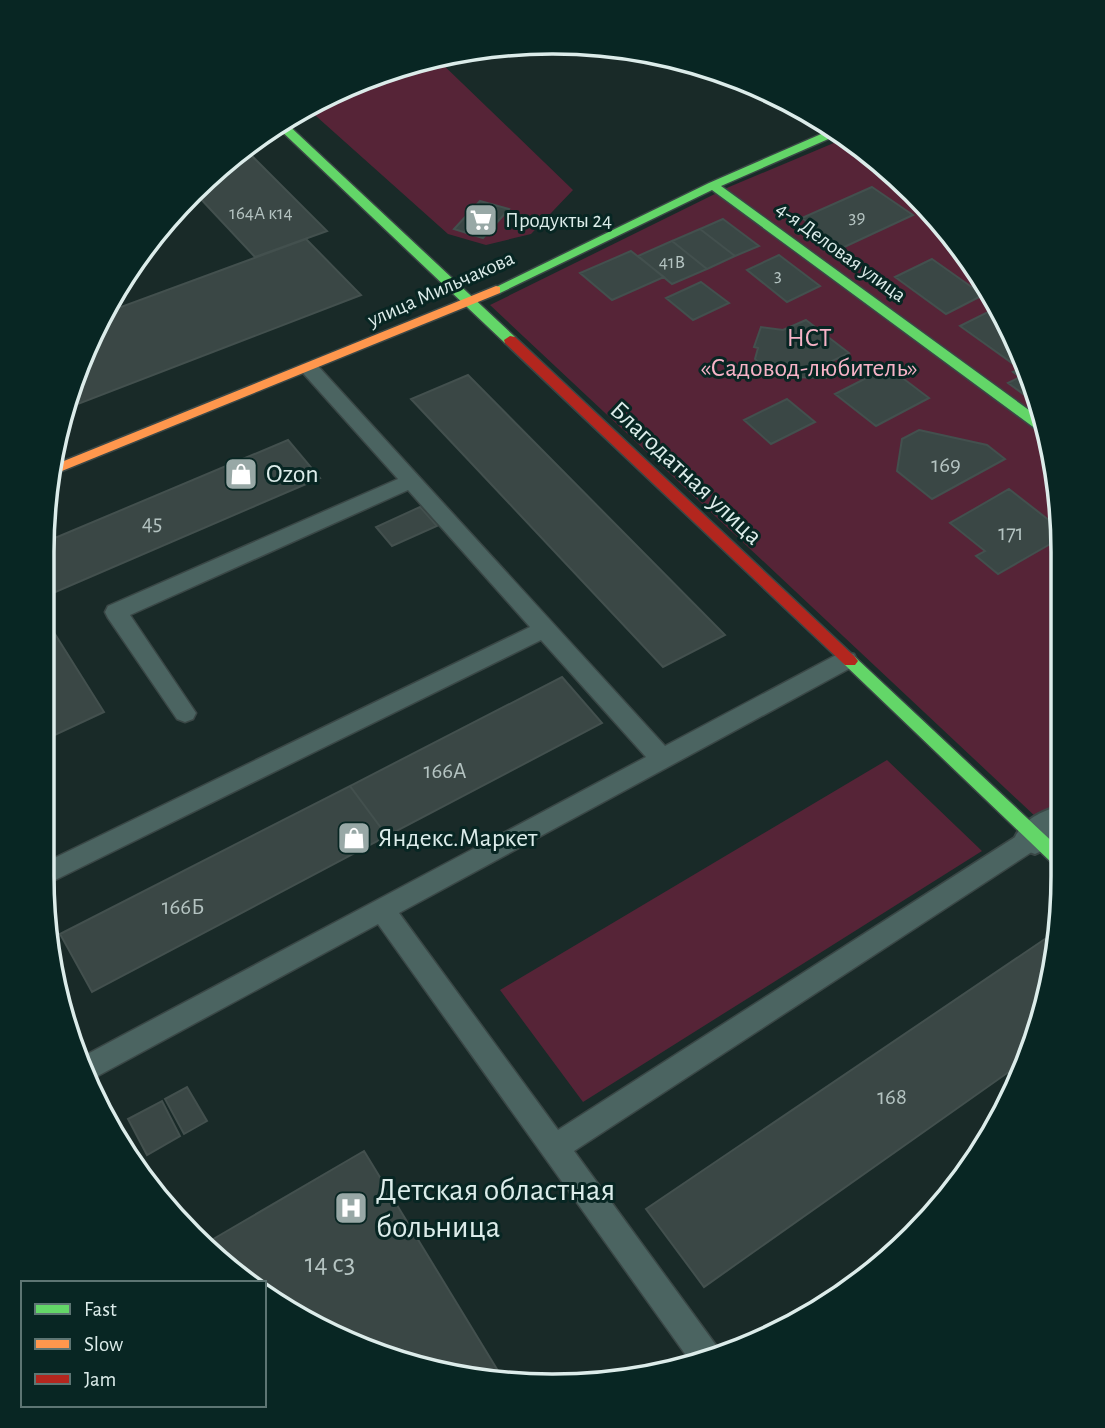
<svg xmlns="http://www.w3.org/2000/svg" width="1105" height="1428" font-family="'Alegreya Sans',sans-serif">
<rect width="100%" height="100%" fill="#192a28"/>
<path fill="#562437" d="M 435,57 L 573,190 L 531,234 L 486,245 L 448,234 L 307,108 L 358,81 Z
M 848,137 L 914,192 L 977,269 L 1036,388 L 1059,486 L 1059,804 L 1037,818 L 490,305 L 729,187 Z
M 887,760 L 982,851 L 583,1102 L 500,990 Z"/>
<path fill="#3a4745" stroke="#43504e" stroke-width="2" d="M 246,150 L 327,231 L 255,257 L 197,195 Z
M 872,187 L 913,215 L 842,248 L 802,218 Z
M 480,201 L 509,209 L 483,238 L 454,229 Z
M 723,219 L 759,246 L 735,256 L 700,229 Z
M 700,229 L 735,256 L 707,269 L 672,241 Z
M 306,239 L 361,295 L 65,409 L 69,389 L 110,311 Z
M 672,241 L 707,269 L 672,284 L 638,256 Z
M 631,251 L 664,277 L 612,300 L 580,273 Z
M 779,255 L 820,286 L 787,302 L 747,270 Z
M 932,259 L 983,295 L 946,314 L 895,277 Z
M 701,282 L 729,303 L 693,320 L 666,298 Z
M 996,308 L 1021,359 L 1012,363 L 960,326 Z
M 806,320 L 849,353 L 826,364 L 826,378 L 788,377 L 789,373 L 769,372 L 755,359 L 758,348 L 754,347 L 761,327 L 783,330 Z
M 1025,366 L 1036,388 L 1039,403 L 1037,404 L 1008,383 L 1020,377 L 1013,372 Z
M 888,367 L 929,398 L 876,426 L 835,394 Z
M 468,375 L 725,635 L 663,667 L 411,399 Z
M 787,399 L 815,422 L 771,444 L 744,420 Z
M 919,430 L 987,445 L 1005,459 L 932,499 L 897,471 L 902,439 Z
M 288,440 L 320,478 L 53,593 L 50,590 L 43,593 L 43,543 Z
M 1009,489 L 1059,528 L 1059,539 L 998,574 L 976,556 L 985,551 L 950,523 Z
M 420,507 L 437,526 L 392,546 L 376,527 Z
M 43,615 L 104,712 L 42,741 Z
M 562,677 L 602,723 L 387,836 L 350,786 Z
M 350,786 L 387,836 L 92,992 L 60,934 Z
M 1045,939 L 1057,951 L 1036,1040 L 1027,1059 L 704,1287 L 646,1209 Z
M 187,1087 L 207,1121 L 184,1134 L 165,1099 Z
M 162,1101 L 180,1136 L 147,1155 L 128,1119 Z
M 364,1151 L 503,1379 L 421,1369 L 298,1318 L 264,1292 L 264,1283 L 252,1283 L 203,1245 Z"/>
<g fill="none" stroke-linecap="round" stroke-linejoin="round">
<defs>
<path id="lane" d="M 310,363 L 317,365 L 665,746 L 838,654 L 846,652 L 854,654 L 857,660 L 854,666 L 399,913 L 558,1130 L 1026,830 L 1035,827 L 1044,830 L 1047,837 L 1044,844 L 574,1151 L 718,1348 L 720,1353 L 693,1365 L 378,924 L 94,1078 L 89,1080 L 80,1058 L 646,757 L 541,640 L 43,886 L 42,864 L 530,627 L 408,490 L 130,615 L 196,713 L 193,719 L 185,722 L 177,719 L 108,618 L 105,612 L 108,606 L 398,479 L 303,373 L 301,369 L 303,365 Z"/>
<path id="street" d="M 1059,806 L 1059,843 L 1035,854 L 1021,849 L 1015,837 C 1023,820 1040,812 1059,806 Z"/>
<path id="fast" d="M 283,120 L 515,337 L 515,343 L 505,343 L 275,125 Z
M 835,128 L 842,133 L 721,186 L 1044,421 L 1046,433 L 1040,432 L 712,190 L 500,293 L 492,293 L 490,290 L 709,183 Z
M 850,655 L 855,657 L 1059,848 L 1059,866 L 1053,864 L 845,665 L 842,661 L 845,657 Z"/>
<path id="slow" d="M 496,286 L 500,287 L 500,293 L 52,475 L 54,465 Z"/>
<path id="jam" d="M 510,336 L 515,337 L 855,657 L 858,661 L 855,665 L 845,665 L 505,343 L 504,340 Z"/>
</defs>
<use href="#lane" stroke="#3a4746" stroke-width="3"/>
<use href="#street" stroke="#3a4746" stroke-width="4"/>
<use href="#fast" stroke="#3a4746" stroke-width="3"/>
<use href="#slow" stroke="#3a4746" stroke-width="3"/>
<use href="#jam" stroke="#3a4746" stroke-width="3"/>
<use href="#lane" fill="#4b6461" fill-rule="evenodd"/>
<use href="#street" fill="#4b6461" fill-rule="evenodd"/>
<use href="#fast" fill="#63d668" fill-rule="evenodd"/>
<use href="#slow" fill="#ff974d" fill-rule="evenodd"/>
<use href="#jam" fill="#b3261e" fill-rule="evenodd"/>
</g>
<defs>
<symbol id="supermarket-square" viewBox="-11 -11 22 22"><rect x="-9" y="-9" width="18" height="18" rx="4" fill="#98a8a6" stroke="#082623"/><path d="M-6-5.5h2.5l.6 2H6L4.5 2H-2.5L-4.4-4H-6ZM-1.5 3.2a1.3 1.3 0 1 0 .1 0ZM3 3.2a1.3 1.3 0 1 0 .1 0Z" fill="#fff"/></symbol>
<symbol id="shop-square" viewBox="-11 -11 22 22"><rect x="-9" y="-9" width="18" height="18" rx="4" fill="#98a8a6" stroke="#082623"/><path d="M-5-2.5h2.3a2.7 3.5 0 0 1 5.4 0H5L5.5 6h-11ZM-1.5-2.5h3a1.5 2.3 0 0 0-3 0Z" fill="#fff"/></symbol>
<symbol id="hospital-square" viewBox="-11 -11 22 22"><rect x="-9" y="-9" width="18" height="18" rx="4" fill="#98a8a6" stroke="#082623"/><path d="M-5-5h3v3.5h4V-5h3V5h-3V1.5h-4V5h-3Z" fill="#fff"/></symbol>
</defs>
<g fill-rule="evenodd">
<use href="#supermarket-square" x="462" y="201" width="38" height="38"/>
<use href="#shop-square" x="222" y="455" width="38" height="38"/>
<use href="#shop-square" x="335" y="819" width="38" height="38"/>
<use href="#hospital-square" x="332" y="1189" width="38" height="38"/>
</g>
<g text-anchor="middle" dominant-baseline="central" stroke-width="6" stroke-linejoin="round" paint-order="stroke">
<g font-size="19" fill="#b4c3c1">
<text x="261" y="213">164А к14</text>
<text x="857" y="217">39</text>
<text x="672" y="262">41В</text>
<text x="778" y="275">3</text>
</g>
<g font-size="21" fill="#dcecea" stroke="#082623" text-anchor="start">
<text x="505" y="220">Продукты 24</text>
</g>
<g font-size="21" fill="#dcecea" stroke="#082623">
<text transform="translate(841 252) rotate(36)">4-я Деловая улица</text>
<text transform="translate(441 289) rotate(-24)">улица Мильчакова</text>
</g>
<g font-size="23" fill="#b4c3c1">
<text x="946" y="465">169</text>
<text x="152" y="523">45</text>
<text x="1011" y="533">171</text>
<text x="445" y="771">166А</text>
<text x="183" y="907">166Б</text>
<text x="892" y="1097">168</text>
</g>
<g font-size="26" fill="#f7b3c7" stroke="#082623">
<text x="809" y="338">НСТ<tspan x="809" dy="30">«Садовод-любитель»</tspan></text>
</g>
<g font-size="26" fill="#dcecea" stroke="#082623">
<text transform="translate(686 473) rotate(43)">Благодатная улица</text>
</g>
<g font-size="26" fill="#dcecea" stroke="#082623" text-anchor="start">
<text x="266" y="474">Ozon</text>
<text x="378" y="838">Яндекс.Маркет</text>
</g>
<g font-size="28" fill="#b4c3c1">
<text x="330" y="1264">14 с3</text>
</g>
<g font-size="32" fill="#dcecea" stroke="#082623" text-anchor="start">
<text x="376" y="1190">Детская областная<tspan x="376" dy="37">больница</tspan></text>
</g>
</g>
<path d="M0 0H1105V1428H0ZM552 54H553A498 498 0 0 1 1051 552V876A498 498 0 0 1 553 1374H552A498 498 0 0 1 54 876V552A498 498 0 0 1 552 54Z" fill="#082623" fill-rule="evenodd"/>
<path fill="none" stroke="#dcecea" stroke-width="3.5" d="M552 54H553A498 498 0 0 1 1051 552V876A498 498 0 0 1 553 1374H552A498 498 0 0 1 54 876V552A498 498 0 0 1 552 54Z"/>
<rect x="21" y="1281" width="245" height="126" fill="#082623" stroke="#5d7573" stroke-width="2"/>
<rect x="35" y="1304" width="35" height="10" fill="#63d668" stroke="#5d7573" stroke-width="2"/>
<text x="84" y="1316" font-size="21" fill="#dcecea">Fast</text>
<rect x="35" y="1339" width="35" height="10" fill="#ff974d" stroke="#5d7573" stroke-width="2"/>
<text x="84" y="1351" font-size="21" fill="#dcecea">Slow</text>
<rect x="35" y="1374" width="35" height="10" fill="#b3261e" stroke="#5d7573" stroke-width="2"/>
<text x="84" y="1386" font-size="21" fill="#dcecea">Jam</text>
</svg>
